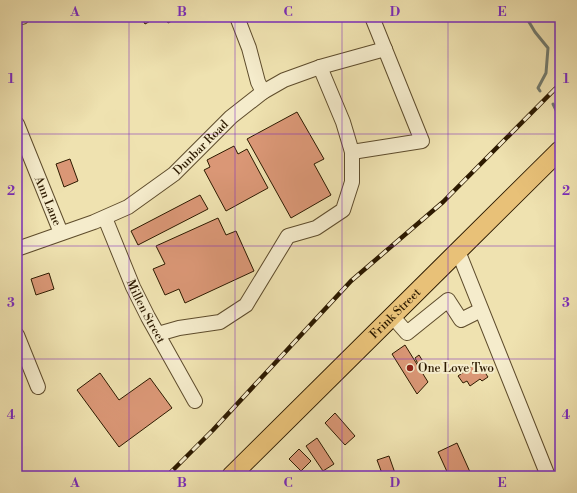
<svg xmlns="http://www.w3.org/2000/svg" width="577" height="493" font-family="'Libre Bodoni',serif">
<rect width="100%" height="100%" fill="#efe2b0"/>
<filter id="stains"><feTurbulence type="fractalNoise" baseFrequency=".005" numOctaves="4"/><feColorMatrix values="0 0 0 0 .2 0 0 0 0 .09 0 0 0 0 .02 0 0 0 .5 -.17"/></filter>
<radialGradient id="worn" r=".72"><stop offset=".6" stop-color="#630" stop-opacity="0"/><stop offset="1" stop-color="#630" stop-opacity=".3"/></radialGradient>
<g fill="none" stroke-linecap="round" stroke-linejoin="round">
<path stroke="#727a6e" stroke-width="3" d="M 526,17 L 535,32 L 548,48 L 546,73 L 538,88 L 540,91
M 553,104 L 560,118"/>
</g>
<path fill="#da9776" stroke="#2d1a00" d="M 141,17 L 158,17 L 145,24 Z
M 165,17 L 179,17 L 168,23 Z
M 297,112 L 324,159 L 314,164 L 331,195 L 291,218 L 247,139 Z
M 234,146 L 238,154 L 247,149 L 268,188 L 226,211 L 204,170 L 210,167 L 207,160 Z
M 70,159 L 78,181 L 64,187 L 56,164 Z
M 200,195 L 208,209 L 138,245 L 131,231 Z
M 218,218 L 226,235 L 236,231 L 254,271 L 185,303 L 179,289 L 165,295 L 153,269 L 165,264 L 156,246 Z
M 49,273 L 54,289 L 36,295 L 31,279 Z
M 405,345 L 428,382 L 417,394 L 392,354 Z
M 419,355 L 424,363 L 419,366 L 415,358 Z
M 478,362 L 488,377 L 482,381 L 480,379 L 470,386 L 467,381 L 463,383 L 458,376 Z
M 100,373 L 119,400 L 150,378 L 172,408 L 119,447 L 77,390 Z
M 335,413 L 355,436 L 345,445 L 325,423 Z
M 317,438 L 334,464 L 323,471 L 306,446 Z
M 457,443 L 470,472 L 462,476 L 449,476 L 438,452 Z
M 299,449 L 311,461 L 301,471 L 289,459 Z
M 389,456 L 396,476 L 383,476 L 377,460 Z"/>
<g fill="none" stroke-linecap="round" stroke-linejoin="round">
<defs>
<g id="minor">
<path d="M 237,17 L 249,48 L 258,82 L 263,92"/>
<path d="M 17,18 L 22,17"/>
<path id="s1" d="M 17,124 L 61,233"/>
<path d="M 352,152 L 422,141 L 372,17"/>
<path id="s2" d="M 105,218 L 133,287 L 148,317 L 195,401"/>
<path id="s3" d="M 17,249 L 94,222 L 128,207 L 174,174 L 231,117 L 263,92 L 284,80 L 320,67 L 385,49"/>
<path d="M 458,251 L 548,476"/>
<path d="M 392,316 L 407,333 L 448,300 L 461,320 L 481,310"/>
<path d="M 158,334 L 179,328 L 220,322 L 246,305 L 288,236 L 316,228 L 343,210 L 352,182 L 352,152 L 343,122 L 320,67"/>
<path d="M 17,335 L 38,387"/>
</g>
<g id="major">
<path id="s4" d="M 231,476 L 560,150"/>
</g>
</defs>
<use href="#minor" stroke="#5e4c2c" stroke-width="16"/>
<use href="#major" stroke="#2d1a00" stroke-width="20"/>
<use href="#minor" stroke="#f5eccc" stroke-width="14"/>
<use href="#major" stroke="#e8c178" stroke-width="18"/>
<defs>
<path id="rail" d="M 167,476 L 213,430 L 351,281 L 443,202 L 560,84"/>
</defs>
<use href="#rail" stroke="#2d1a00" stroke-width="4.5"/>
<use href="#rail" stroke="#f5eccc" stroke-width="3" stroke-dasharray="9" stroke-linecap="butt"/>
</g>
<path fill="none" stroke="#7b2cbf" stroke-width="1" stroke-opacity="0.55" d="M 129,17 L 129,476M 235,17 L 235,476M 342,17 L 342,476M 448,17 L 448,476M 17,134 L 560,134M 17,246 L 560,246M 17,359 L 560,359"/>
<circle fill="#8f2418" stroke="#f5eccc" stroke-width="1.5" cx="410" cy="368" r="4"/>
<g text-anchor="middle" dominant-baseline="central" stroke-width="4" stroke-linejoin="round" paint-order="stroke">
<g font-size="12" fill="#2d1a00" stroke="#f5eccc">
<text stroke="none"><textPath href="#s3" startOffset="213">Dunbar Road</textPath></text>
<text stroke="none"><textPath href="#s1" startOffset="83">Ann Lane</textPath></text>
<text stroke="none"><textPath href="#s2" startOffset="102">Millen Street</textPath></text>
<text stroke="none"><textPath href="#s4" startOffset="231">Frink Street</textPath></text>
</g>
<g font-size="12" fill="#2d1a00" stroke="#f5eccc" text-anchor="start">
<text x="418" y="368">One Love Two</text>
</g>
</g>
<rect width="577" height="493" fill="none" stroke="#efe2b0" stroke-width="44"/>
<rect x="22" y="22" width="533" height="449" fill="none" stroke="#7b2cbf" stroke-width="1.5"/>
<g font-size="13" text-anchor="middle" font-weight="bold" fill="#7b2cbf">
<text x="75" y="16">A</text>
<text x="182" y="16">B</text>
<text x="288" y="16">C</text>
<text x="395" y="16">D</text>
<text x="502" y="16">E</text>
<text x="11" y="83">1</text>
<text x="566" y="83">1</text>
<text x="11" y="195">2</text>
<text x="566" y="195">2</text>
<text x="11" y="307">3</text>
<text x="566" y="307">3</text>
<text x="11" y="419">4</text>
<text x="566" y="419">4</text>
<text x="75" y="487">A</text>
<text x="182" y="487">B</text>
<text x="288" y="487">C</text>
<text x="395" y="487">D</text>
<text x="502" y="487">E</text>
</g>
<rect width="100%" height="100%" filter="url(#stains)"/>
<rect width="100%" height="100%" fill="url(#worn)"/>
</svg>
